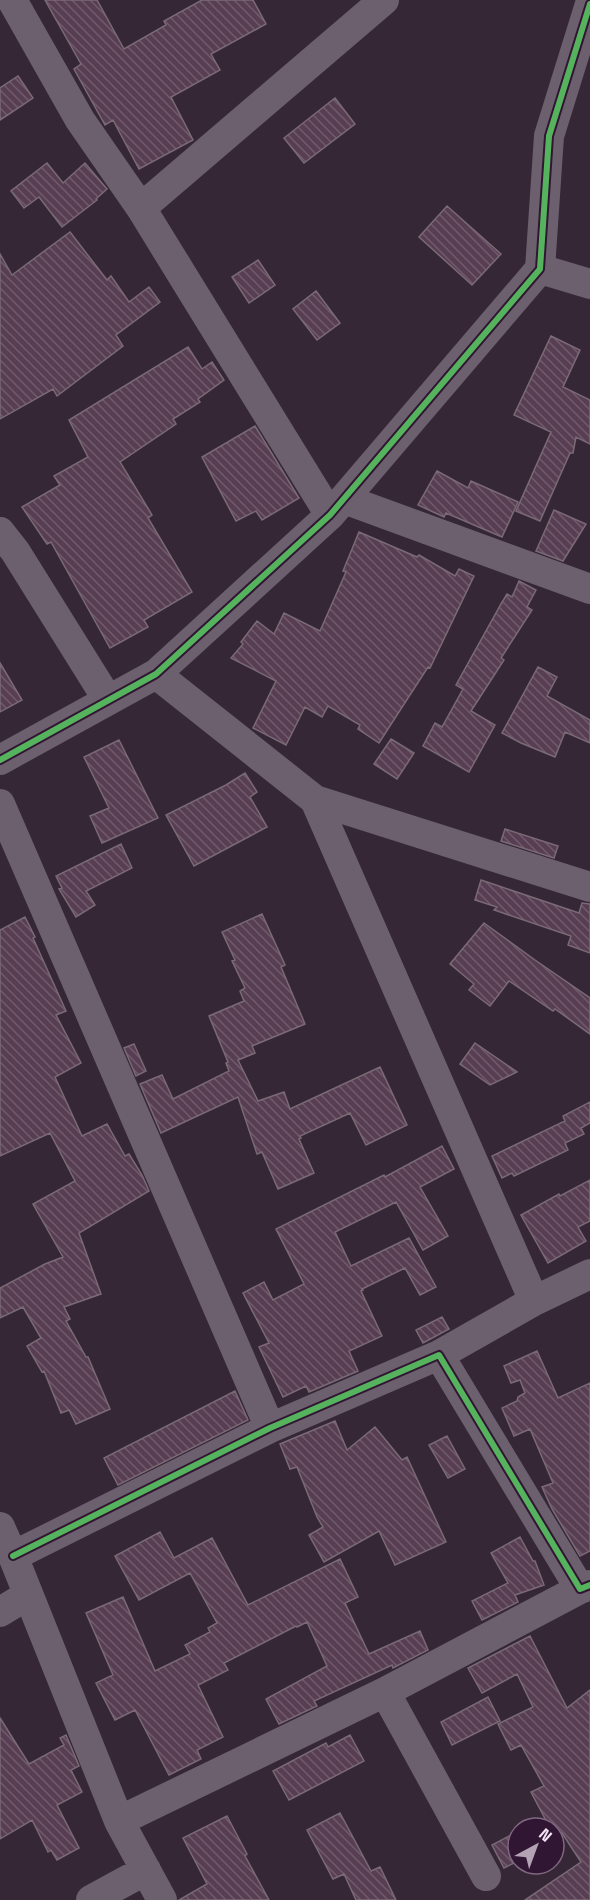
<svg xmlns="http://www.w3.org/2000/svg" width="590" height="1900" font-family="'Space Grotesk',sans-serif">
<defs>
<pattern id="building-back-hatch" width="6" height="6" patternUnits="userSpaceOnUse" patternTransform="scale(1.5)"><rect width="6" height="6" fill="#583e52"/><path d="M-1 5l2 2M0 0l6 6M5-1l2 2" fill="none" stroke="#715a6c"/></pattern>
</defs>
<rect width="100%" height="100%" fill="#362737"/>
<path fill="url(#building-back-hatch)" stroke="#7a6a76" stroke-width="1.5" d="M 45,0 L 97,0 L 124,49 L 166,25 L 164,21 L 202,0 L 253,0 L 266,24 L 211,54 L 220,70 L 171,97 L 193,140 L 139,169 L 113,120 L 105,125 L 74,69 L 81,64 Z
M 18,76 L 33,98 L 0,120 L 0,88 Z
M 335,98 L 355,124 L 304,163 L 284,138 Z
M 47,163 L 63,183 L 85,163 L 107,189 L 96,199 L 97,200 L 62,227 L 39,197 L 24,208 L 11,191 Z
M 447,206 L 501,254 L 472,285 L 419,237 Z
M 70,232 L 107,280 L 111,276 L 129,302 L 149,287 L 160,302 L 116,335 L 123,346 L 57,396 L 53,389 L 0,419 L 0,254 L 12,275 Z
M 258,260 L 275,285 L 249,303 L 232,277 Z
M 316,291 L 340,323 L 317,340 L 293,309 Z
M 551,336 L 580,350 L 563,387 L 590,400 L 590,444 L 576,437 L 573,453 L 570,453 L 540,521 L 516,511 L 551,432 L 514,415 Z
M 188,347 L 202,369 L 212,362 L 224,380 L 198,399 L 200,402 L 173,419 L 176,424 L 120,462 L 152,515 L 148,518 L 192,592 L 144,620 L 148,627 L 110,648 L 51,542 L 47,544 L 22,507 L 60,485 L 54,476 L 88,457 L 69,420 Z
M 255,426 L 299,498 L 262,520 L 256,511 L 236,521 L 202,457 Z
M 437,471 L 468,488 L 471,481 L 518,502 L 502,537 L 446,513 L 444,517 L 418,505 Z
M 554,510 L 586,524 L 563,561 L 536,551 Z
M 359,532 L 417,557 L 419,555 L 455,576 L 459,569 L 474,576 L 430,668 L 428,667 L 379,743 L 358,729 L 360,725 L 328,706 L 322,717 L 305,707 L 286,745 L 253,728 L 276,681 L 231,658 L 243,644 L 241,642 L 257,621 L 274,634 L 284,613 L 320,631 L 346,572 L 343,571 Z
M 519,581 L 536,590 L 527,607 L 532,610 L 501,658 L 504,660 L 471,711 L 495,725 L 469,772 L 423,746 L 435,723 L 442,727 L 463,689 L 456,685 L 501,604 L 507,594 L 512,597 Z
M 0,663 L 22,700 L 0,712 Z
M 538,667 L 557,677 L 547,696 L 590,720 L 590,743 L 565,732 L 555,757 L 521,743 L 502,733 Z
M 391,739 L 414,753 L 397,779 L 374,764 Z
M 119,740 L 158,818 L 102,843 L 90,816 L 109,808 L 84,757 Z
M 245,773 L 257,792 L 250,797 L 267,827 L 194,866 L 166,815 L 226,785 Z
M 505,829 L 558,846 L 554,858 L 501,841 Z
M 121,844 L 132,868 L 86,891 L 95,905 L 76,917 L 59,889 L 62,888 L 56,876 Z
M 481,880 L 579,913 L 582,903 L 590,904 L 590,953 L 568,945 L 571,936 L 494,910 L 497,907 L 475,900 Z
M 262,914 L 285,965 L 281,967 L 305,1024 L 252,1046 L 255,1053 L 238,1060 L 258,1101 L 284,1092 L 290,1109 L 380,1067 L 407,1125 L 366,1145 L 350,1113 L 300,1136 L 301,1138 L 299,1139 L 314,1173 L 278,1189 L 262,1152 L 257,1154 L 238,1097 L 161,1133 L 140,1084 L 162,1075 L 173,1099 L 229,1071 L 226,1063 L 228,1062 L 209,1016 L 244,1001 L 240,991 L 245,988 L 232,961 L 235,960 L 222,932 Z
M 25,917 L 35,937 L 33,938 L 66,1011 L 56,1015 L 81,1063 L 55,1077 L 82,1136 L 107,1124 L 125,1156 L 129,1154 L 142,1175 L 149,1191 L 79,1233 L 101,1294 L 64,1307 L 70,1319 L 66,1321 L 86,1357 L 88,1357 L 110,1409 L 76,1424 L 69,1410 L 61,1413 L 44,1371 L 42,1372 L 27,1346 L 41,1338 L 23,1307 L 0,1318 L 0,1288 L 45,1264 L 63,1257 L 33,1204 L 75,1181 L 50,1133 L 0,1156 L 0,930 Z
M 484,923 L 535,960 L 590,998 L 590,1034 L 555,1009 L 553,1011 L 509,981 L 490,1006 L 469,990 L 474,984 L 450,964 Z
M 475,1043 L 517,1072 L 490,1085 L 460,1064 Z
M 134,1044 L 146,1071 L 136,1076 L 124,1048 Z
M 590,1102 L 590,1123 L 581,1128 L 584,1134 L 565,1143 L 568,1150 L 514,1176 L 512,1173 L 502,1178 L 492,1156 L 565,1121 L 563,1116 Z
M 442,1146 L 454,1169 L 420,1187 L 448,1236 L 423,1250 L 396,1202 L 335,1232 L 351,1266 L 409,1238 L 436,1287 L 420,1295 L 405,1268 L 362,1289 L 363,1290 L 361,1291 L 382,1336 L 349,1351 L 358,1371 L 309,1392 L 306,1386 L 283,1397 L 259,1347 L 269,1343 L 243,1293 L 264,1282 L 273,1300 L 304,1284 L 276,1229 L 384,1175 L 385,1177 Z
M 590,1180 L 590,1221 L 578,1227 L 586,1241 L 548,1263 L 521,1215 L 559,1194 L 560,1196 Z
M 442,1317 L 449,1329 L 423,1343 L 416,1330 Z
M 537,1351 L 558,1398 L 590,1383 L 590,1551 L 580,1556 L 552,1509 L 542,1487 L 553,1483 L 530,1429 L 514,1436 L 502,1408 L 517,1401 L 518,1397 L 525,1393 L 520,1380 L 511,1383 L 504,1366 Z
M 235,1391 L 248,1420 L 118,1485 L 104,1458 Z
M 335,1421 L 347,1450 L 375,1427 L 402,1460 L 407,1457 L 446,1542 L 395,1565 L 379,1531 L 324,1562 L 309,1535 L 323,1527 L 317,1517 L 297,1467 L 290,1469 L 280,1444 Z
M 447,1436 L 465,1469 L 448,1478 L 429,1445 Z
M 160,1532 L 174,1558 L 212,1538 L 248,1605 L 340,1559 L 358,1597 L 345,1603 L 369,1654 L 420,1631 L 428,1650 L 393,1668 L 392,1665 L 314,1701 L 317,1706 L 279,1724 L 266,1699 L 327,1666 L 307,1622 L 297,1627 L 296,1626 L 224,1663 L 228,1670 L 198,1685 L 223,1737 L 197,1750 L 201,1759 L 169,1775 L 135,1710 L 115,1720 L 96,1683 L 113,1675 L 86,1613 L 123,1597 L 155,1671 L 190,1654 L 185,1645 L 210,1632 L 208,1628 L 217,1623 L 190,1573 L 139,1600 L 115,1556 Z
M 520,1537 L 533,1561 L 535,1561 L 544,1585 L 515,1595 L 518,1602 L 482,1620 L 472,1601 L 508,1583 L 491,1553 Z
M 530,1636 L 567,1708 L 590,1690 L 590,1900 L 525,1900 L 581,1862 L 562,1833 L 554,1837 L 554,1828 L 550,1828 L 531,1792 L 544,1786 L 521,1745 L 511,1750 L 498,1724 L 533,1707 L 517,1674 L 482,1693 L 468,1668 Z
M 488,1697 L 500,1721 L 452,1745 L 441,1722 Z
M 0,1718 L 29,1764 L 64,1745 L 60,1738 L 66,1735 L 79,1766 L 71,1770 L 82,1792 L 57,1805 L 79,1848 L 57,1860 L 51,1850 L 48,1852 L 32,1820 L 0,1839 Z
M 350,1735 L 364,1761 L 289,1800 L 273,1771 L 326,1743 L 328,1747 Z
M 340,1813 L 371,1871 L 380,1867 L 396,1900 L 356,1900 L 344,1874 L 333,1879 L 307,1830 Z
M 227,1816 L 247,1854 L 245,1856 L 269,1900 L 179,1900 L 207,1884 L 183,1838 Z
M 511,1835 L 518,1848 L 518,1861 L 504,1868 L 492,1845 Z"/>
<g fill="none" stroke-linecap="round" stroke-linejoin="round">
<path stroke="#6d606e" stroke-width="30" d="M 12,0 L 80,120 L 141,208 L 330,515
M 141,208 L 384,0
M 540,269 L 590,284
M 344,499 L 590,589
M 0,532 L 15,551 L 108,700
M 156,674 L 315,800 L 590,887
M 0,760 L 156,674 L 330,515 L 540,269 L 549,136 L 590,4
M 315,800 L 534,1301
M 0,804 L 270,1428
M 439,1355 L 534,1301 L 590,1274
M 0,1527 L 13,1556 L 119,1821 L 162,1900
M 13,1556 L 270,1428 L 439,1355 L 580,1589 L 590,1585
M 0,1612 L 28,1595
M 385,1692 L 486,1876
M 119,1821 L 385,1692 L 580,1589
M 91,1900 L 146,1870"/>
<defs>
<path id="cycleway" d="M 0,760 L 156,674 L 330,515 L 540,269 L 549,136 L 590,4
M 13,1556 L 270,1428 L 439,1355 L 580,1589 L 590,1585"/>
</defs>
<use href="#cycleway" stroke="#311634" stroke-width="10"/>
<use href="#cycleway" stroke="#56b35d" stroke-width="6"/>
</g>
<g transform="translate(536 1846) rotate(41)"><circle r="28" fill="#311634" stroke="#806882" stroke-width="1.5"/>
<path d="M0-4.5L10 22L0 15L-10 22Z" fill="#b3a2b4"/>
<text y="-9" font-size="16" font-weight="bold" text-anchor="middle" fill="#f6e4f8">N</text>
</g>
</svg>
